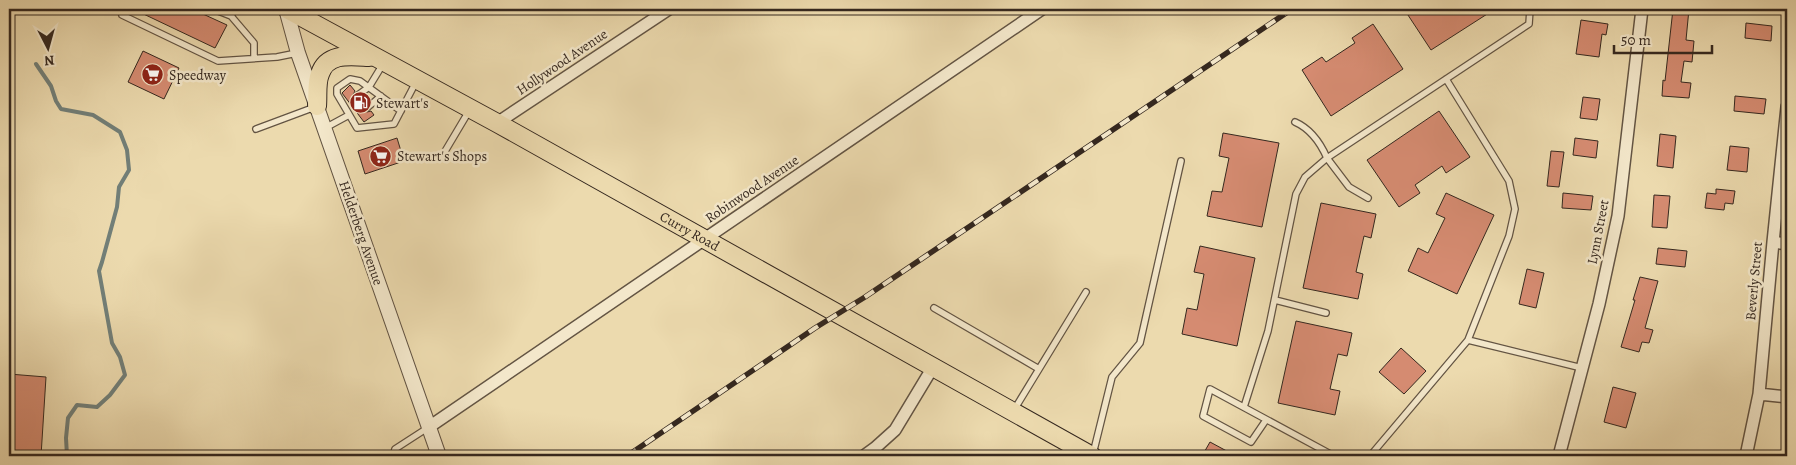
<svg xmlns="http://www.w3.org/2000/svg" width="1796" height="465" font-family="Alegreya,serif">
<rect width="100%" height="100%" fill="#ecdaae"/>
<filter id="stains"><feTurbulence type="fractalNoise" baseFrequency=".004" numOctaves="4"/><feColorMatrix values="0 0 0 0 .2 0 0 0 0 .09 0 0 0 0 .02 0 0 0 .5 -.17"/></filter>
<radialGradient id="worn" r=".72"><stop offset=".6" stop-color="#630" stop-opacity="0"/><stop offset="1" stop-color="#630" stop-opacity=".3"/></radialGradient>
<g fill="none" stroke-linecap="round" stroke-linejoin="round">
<path stroke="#727f78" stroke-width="4" d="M 36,64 L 51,86 L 56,101 L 61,109 L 93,115 L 120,132 L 127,150 L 129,170 L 119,187 L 117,207 L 102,262 L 99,271 L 112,343 L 120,357 L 125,375 L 110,395 L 97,407 L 77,405 L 68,418 L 66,438 L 67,456"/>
</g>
<path fill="#d58b71" stroke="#35281f" d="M 133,9 L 192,9 L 227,25 L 215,48 Z
M 1404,9 L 1495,9 L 1431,50 Z
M 1673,9 L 1689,9 L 1686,40 L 1694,41 L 1692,62 L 1684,61 L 1681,82 L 1691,83 L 1689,98 L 1662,96 L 1663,80 L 1665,81 Z
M 1581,20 L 1608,24 L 1606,35 L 1602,34 L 1599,57 L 1576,54 Z
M 1746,23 L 1772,26 L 1771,41 L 1745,38 Z
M 1373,24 L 1403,69 L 1331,116 L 1302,70 L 1322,57 L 1326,62 L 1355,43 L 1352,38 Z
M 143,51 L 179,68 L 164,99 L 128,82 Z
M 350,85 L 355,91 L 353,95 L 355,98 L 358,100 L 361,99 L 365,103 L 364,110 L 367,112 L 371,111 L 374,115 L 364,122 L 342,93 Z
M 1735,96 L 1766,99 L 1764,114 L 1734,111 Z
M 1583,97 L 1600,99 L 1597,120 L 1580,118 Z
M 1439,111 L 1470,157 L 1446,173 L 1442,166 L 1415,185 L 1420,193 L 1399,207 L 1367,160 Z
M 1223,133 L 1279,143 L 1262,227 L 1207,216 L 1212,191 L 1222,192 L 1229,158 L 1219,156 Z
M 1660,134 L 1676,136 L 1673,168 L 1657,166 Z
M 397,138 L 404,161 L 365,174 L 358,151 Z
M 1575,138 L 1598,141 L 1596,158 L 1573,155 Z
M 1730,146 L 1749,148 L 1747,172 L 1727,170 Z
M 1551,151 L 1564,152 L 1559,187 L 1547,186 Z
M 1716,189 L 1735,191 L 1733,204 L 1725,203 L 1724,210 L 1705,208 L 1707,193 L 1716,194 Z
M 1446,193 L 1494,215 L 1457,294 L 1408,271 L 1418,248 L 1428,253 L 1445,218 L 1436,214 Z
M 1563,193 L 1593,196 L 1591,210 L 1562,208 Z
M 1654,195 L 1670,196 L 1667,228 L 1652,227 Z
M 1321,203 L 1376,214 L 1371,238 L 1364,236 L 1356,272 L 1363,274 L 1358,299 L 1303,288 Z
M 1200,246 L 1255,258 L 1237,346 L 1182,334 L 1187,308 L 1197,310 L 1204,274 L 1194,272 Z
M 1658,248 L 1687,251 L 1685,267 L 1656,264 Z
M 1527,269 L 1544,273 L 1536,308 L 1519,304 Z
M 1640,277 L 1658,281 L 1645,328 L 1653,330 L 1649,343 L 1642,342 L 1639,352 L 1621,347 L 1635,300 L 1633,300 Z
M 1296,321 L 1352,333 L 1347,356 L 1338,354 L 1330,389 L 1340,391 L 1335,415 L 1278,403 Z
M 1401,348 L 1426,371 L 1404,394 L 1379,372 Z
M 9,374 L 46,377 L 41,456 L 9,456 Z
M 1613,387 L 1636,393 L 1626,428 L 1604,422 Z
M 1210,442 L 1236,456 L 1202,456 Z"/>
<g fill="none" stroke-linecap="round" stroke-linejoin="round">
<defs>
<path id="service" d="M 213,9 L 231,16 L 254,43 L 254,58
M 122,15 L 218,61 L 277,57 L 297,53
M 231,16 L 235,9
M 1446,79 L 1509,181 L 1515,209 L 1509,236 L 1468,340
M 358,95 L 369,87 L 383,64
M 368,107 L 381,96
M 401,111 L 360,81 L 350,79 L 337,88 L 337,94 L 357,128 L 394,124 L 416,82
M 1295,122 C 1311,129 1320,142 1327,158 L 1529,24 L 1530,9
M 325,128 L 349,115
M 256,129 L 315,107
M 441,158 L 469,111
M 1275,300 L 1326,313
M 934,308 L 1039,369
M 1244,407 L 1268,331 L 1296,194 L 1305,177 L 1327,158 L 1349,187 L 1368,198
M 1014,410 L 1086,292
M 1266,420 L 1251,442 L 1203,416 L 1210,389 L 1334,456
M 1093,454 L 1112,377 L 1140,343 L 1181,161
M 393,456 L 395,449 L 429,427
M 1370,456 L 1468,340 L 1582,368"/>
<path id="minor" d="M 497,123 L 669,9
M 1773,242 L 1787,244
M 1759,394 L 1787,397
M 429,427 L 1042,9
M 864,456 L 875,448 L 895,430 L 933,367
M 1559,456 L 1599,304 L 1618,216 L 1642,9
M 1746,456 L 1759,394 L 1773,242 L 1787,107"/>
<path id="tertiary" d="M 286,9 L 298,53 L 439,456"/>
<g id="primary">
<path id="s1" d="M 287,9 L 497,123 L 1092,456"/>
<path d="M 317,106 C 318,96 316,83 320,74 C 327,52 351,56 369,57"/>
</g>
</defs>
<use href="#service" stroke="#635443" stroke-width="8"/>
<use href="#minor" stroke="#635443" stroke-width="14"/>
<use href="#tertiary" stroke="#635443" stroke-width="16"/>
<use href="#primary" stroke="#35281f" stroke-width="20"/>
<use href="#service" stroke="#f3e7ca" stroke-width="5.5"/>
<use href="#minor" stroke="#f3e7ca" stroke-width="11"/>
<use href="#tertiary" stroke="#f3e7ca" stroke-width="14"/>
<use href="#primary" stroke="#ecdaae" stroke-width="18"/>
<defs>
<path id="rail" d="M 627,456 L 815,328 L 865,297 L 1292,9"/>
</defs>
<use href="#rail" stroke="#35281f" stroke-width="5.5"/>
<use href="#rail" stroke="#f3e7ca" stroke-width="4" stroke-dasharray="11" stroke-linecap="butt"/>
</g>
<defs>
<symbol id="supermarket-disc" viewBox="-11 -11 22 22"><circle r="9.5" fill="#8f2418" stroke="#f3e7ca"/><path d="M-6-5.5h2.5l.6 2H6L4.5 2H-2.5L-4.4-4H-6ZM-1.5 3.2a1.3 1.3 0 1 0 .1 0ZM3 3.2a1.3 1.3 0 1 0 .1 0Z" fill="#fff"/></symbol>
<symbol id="fuel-disc" viewBox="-11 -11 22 22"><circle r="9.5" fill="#8f2418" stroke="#f3e7ca"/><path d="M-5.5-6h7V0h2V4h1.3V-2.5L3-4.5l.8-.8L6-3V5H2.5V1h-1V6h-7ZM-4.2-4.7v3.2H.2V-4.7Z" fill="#fff"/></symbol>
</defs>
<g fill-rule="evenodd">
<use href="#supermarket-disc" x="140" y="62" width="25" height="25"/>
<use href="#fuel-disc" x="348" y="90" width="25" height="25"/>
<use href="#supermarket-disc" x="368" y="144" width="25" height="25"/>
</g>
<g text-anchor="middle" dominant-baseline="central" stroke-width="5" stroke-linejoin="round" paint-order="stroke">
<g font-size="14" fill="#35281f" stroke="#f3e7ca">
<text transform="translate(562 62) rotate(-34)">Hollywood Avenue</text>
<text transform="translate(752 189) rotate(-34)">Robinwood Avenue</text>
<text stroke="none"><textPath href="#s1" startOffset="460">Curry Road</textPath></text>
<text transform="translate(1598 232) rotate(-79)">Lynn Street</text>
<text transform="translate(361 233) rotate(71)">Helderberg Avenue</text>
<text transform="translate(1754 281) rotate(-85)">Beverly Street</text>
</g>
<g font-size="14" fill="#35281f" stroke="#f3e7ca" text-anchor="start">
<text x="169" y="75">Speedway</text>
<text x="376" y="103">Stewart's</text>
<text x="397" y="156">Stewart's Shops</text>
</g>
</g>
<rect width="1796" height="465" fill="none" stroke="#ecdaae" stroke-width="30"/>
<rect x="10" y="10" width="1776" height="445" fill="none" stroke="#35281f" stroke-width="2.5"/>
<rect x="15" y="15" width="1766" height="435" fill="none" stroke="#35281f"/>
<g transform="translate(48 48) rotate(174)" stroke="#f3e7ca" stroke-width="4" paint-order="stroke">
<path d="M0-4L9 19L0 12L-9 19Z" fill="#35281f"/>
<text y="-8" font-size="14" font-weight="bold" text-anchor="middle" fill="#35281f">N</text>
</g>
<path d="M1614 45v8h98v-8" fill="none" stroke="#35281f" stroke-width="2.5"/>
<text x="1621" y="45" font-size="15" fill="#35281f" stroke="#f3e7ca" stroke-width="4" paint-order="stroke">50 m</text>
<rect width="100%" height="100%" filter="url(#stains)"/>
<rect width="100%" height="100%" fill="url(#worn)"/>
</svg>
